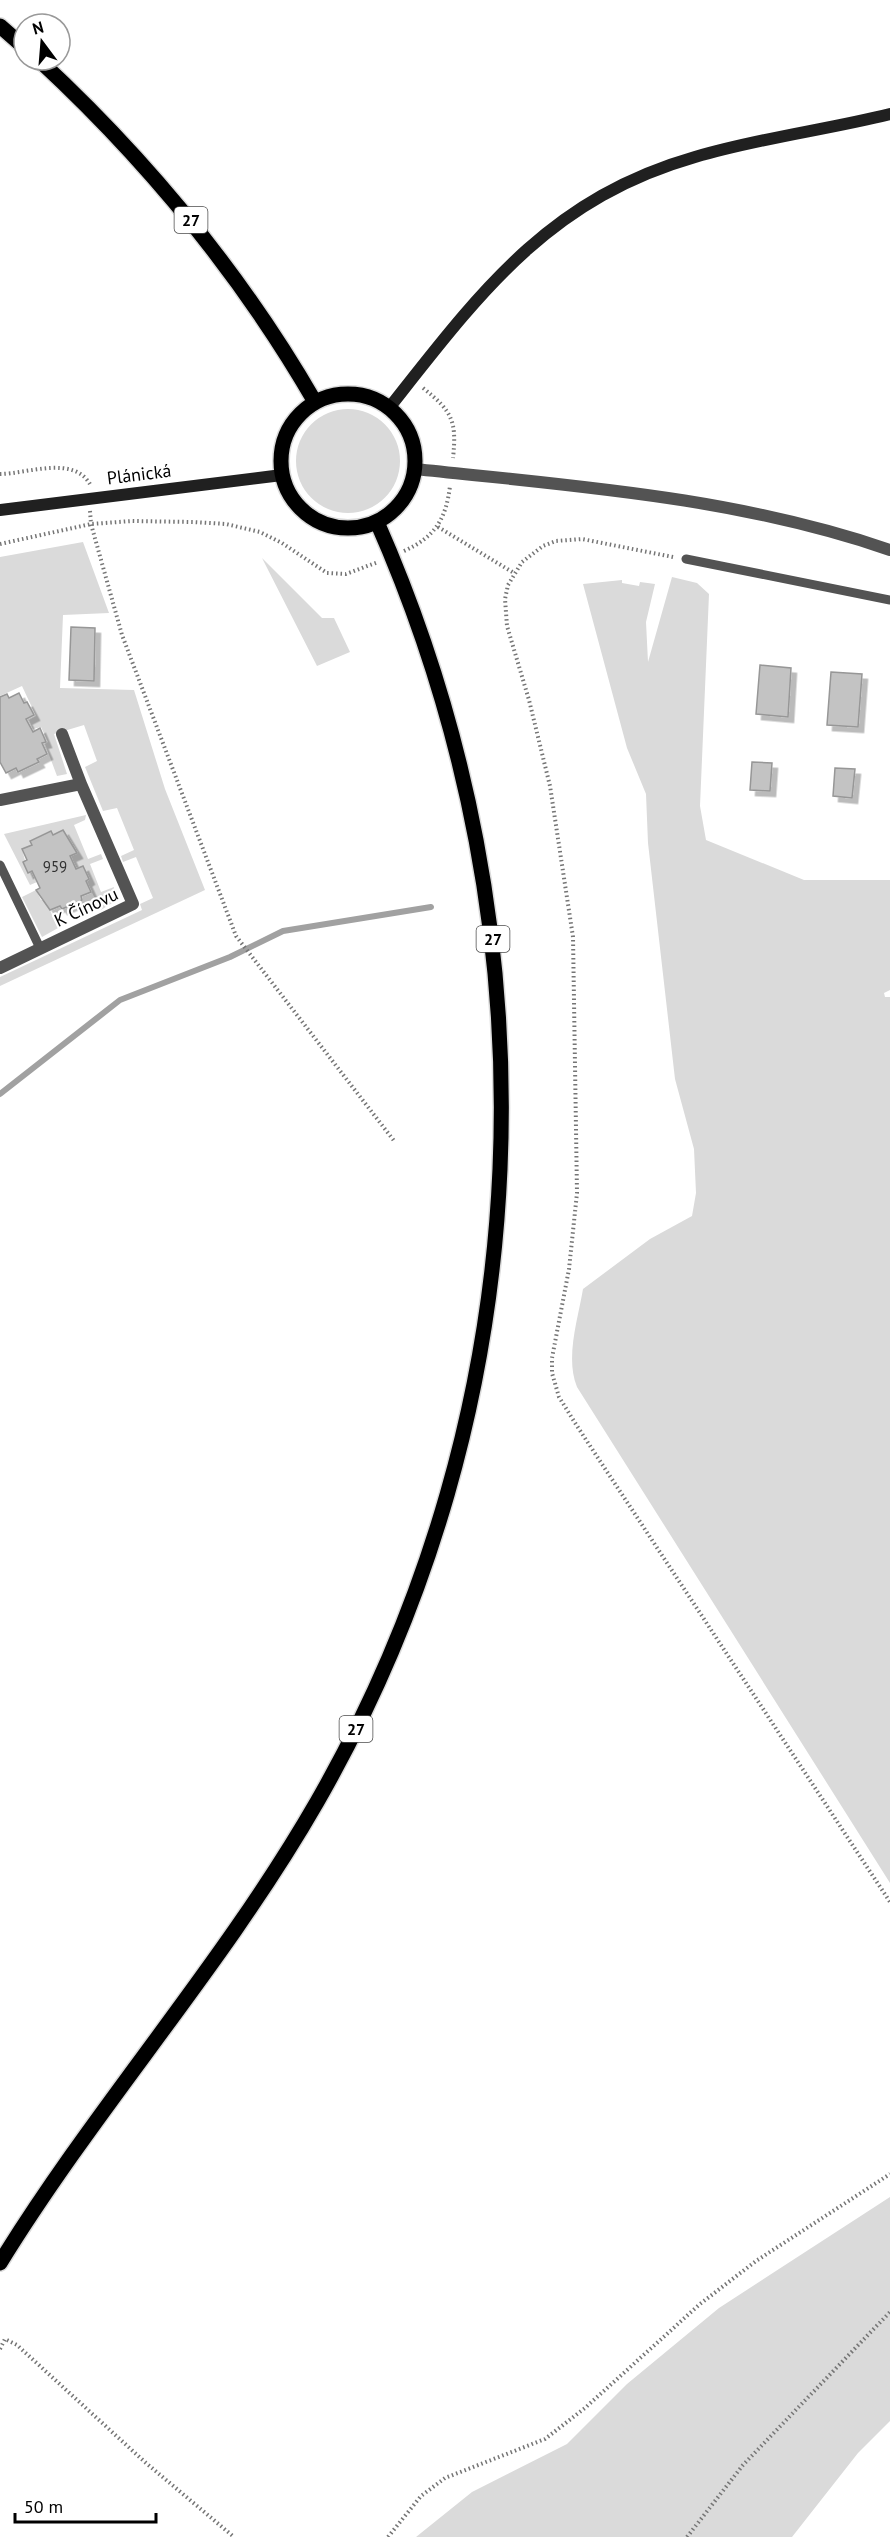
<svg xmlns="http://www.w3.org/2000/svg" width="890" height="2537" font-family="'PT Sans',sans-serif">
<defs>
<filter id="shadow"><feDropShadow dx="5.5" dy="5.5" stdDeviation="0" flood-color="#0004"/></filter>
</defs>
<rect width="100%" height="100%" fill="#fff"/>
<path fill="#dadada" d="M296 461a52 52 0 1 1 104 0a52 52 0 1 1-104 0Z
M 83,542 L 109,613 L 63,615 L 60,688 L 134,690 L 165,789 L 205,890 L 0,986 L 0,977 L 142,910 L 140,904 L 153,898 L 136,857 L 123,862 L 121,856 L 134,850 L 117,808 L 103,811 L 85,767 L 97,761 L 84,725 L 54,734 L 67,774 L 57,776 L 45,744 L 48,742 L 41,727 L 33,729 L 29,720 L 36,716 L 22,686 L 0,696 L 0,557 Z
M 262,558 L 322,618 L 334,618 L 350,652 L 317,666 Z
M 672,577 L 697,583 L 709,594 L 700,806 L 706,840 L 804,880 L 890,880 L 890,990 L 884,993 L 885,997 L 890,997 L 890,1883 L 577,1387 C 565,1358 578,1319 583,1289 L 650,1239 L 692,1216 L 696,1193 L 694,1149 L 675,1079 L 648,843 L 646,794 L 627,748 L 583,584 L 622,580 L 622,583 L 639,586 L 640,582 L 655,584 L 646,622 L 648,662 Z
M 86,815 L 85,820 L 74,825 L 88,859 L 101,854 L 103,859 L 90,864 L 101,892 L 114,887 L 112,903 L 101,910 L 86,881 L 89,879 L 83,866 L 76,869 L 70,856 L 77,853 L 63,831 L 53,835 L 50,831 L 30,841 L 32,845 L 22,849 L 28,872 L 32,871 L 37,882 L 30,885 L 4,834 Z
M 36,890 L 41,900 L 45,899 L 58,928 L 42,937 L 22,897 Z
M 890,2197 L 890,2421 L 858,2453 L 792,2537 L 416,2537 L 472,2492 L 567,2444 L 627,2384 L 719,2308 Z"/>
<g fill="none" stroke-linecap="round" stroke-linejoin="round">
<path stroke="#a1a1a1" stroke-width="6" d="M 0,1094 L 120,1000 L 230,957 L 283,931 L 431,907"/>
</g>
<path fill="#c3c3c3" stroke="#979797" stroke-width="1.5" filter="url(#shadow)" d="M 71,627 L 95,628 L 94,681 L 69,680 Z
M 760,665 L 791,668 L 788,717 L 756,714 Z
M 831,672 L 862,674 L 858,727 L 827,725 Z
M 19,693 L 24,703 L 27,702 L 34,715 L 26,719 L 33,732 L 40,728 L 46,742 L 42,743 L 47,754 L 37,759 L 39,762 L 18,772 L 16,768 L 6,773 L 0,762 L 0,697 L 7,694 L 9,698 Z
M 752,762 L 772,763 L 770,791 L 750,790 Z
M 835,768 L 855,769 L 852,798 L 833,796 Z
M 63,830 L 77,853 L 70,856 L 76,869 L 83,866 L 89,879 L 86,881 L 91,892 L 81,896 L 82,900 L 62,909 L 60,906 L 50,910 L 36,890 L 40,888 L 32,871 L 28,873 L 23,862 L 27,860 L 22,849 L 32,845 L 30,841 L 51,831 L 53,835 Z"/>
<g fill="none" stroke-linecap="round" stroke-linejoin="round">
<defs>
<path id="primary" d="M 0,26 L 24,47
M 39,60 C 148,161 241,274 315,402
M281 461a67 67 0 1 1 134 0a67 67 0 1 1-134 0Z
M 0,2263 C 98,2104 224,1964 317,1802 C 543,1408 559,935 377,522"/>
</defs>
<use href="#primary" stroke="#dbdbdb" stroke-width="18"/>
<path stroke="#757575" stroke-width="4" stroke-dasharray="1.5 3" stroke-linecap="butt" d="M 423,388 C 452,411 457,421 453,458
M 0,474 C 27,474 75,454 91,486
M 90,511 L 91,524 L 122,635 L 236,936 L 395,1142
M 438,527 L 514,573
M 0,544 L 91,524 L 132,521 L 193,522 L 226,524 L 260,532 L 282,543 L 327,573 L 346,574 L 378,562
M 404,551 C 435,537 446,519 450,486
M 673,557 L 582,539 L 556,541 L 543,546 L 522,562 L 508,585 L 505,599 L 507,626 L 529,700 L 550,786 L 573,937 L 577,1193 L 569,1269 L 552,1358 L 552,1373 L 559,1397 L 577,1426 L 890,1902
M 0,2349 L 5,2339 L 17,2345 L 146,2463 L 234,2537
M 388,2537 L 421,2496 L 445,2478 L 545,2439 L 585,2408 L 700,2304 L 756,2261 L 890,2174
M 687,2537 L 743,2465 L 890,2312"/>
<path stroke="#535353" stroke-width="9" d="M 686,559 L 890,600
M 0,865 L 40,948"/>
<path stroke="#535353" stroke-width="12" d="M 0,800 L 81,784 L 62,734
M 0,968 L 133,904 L 81,784"/>
<path stroke="#535353" stroke-width="12" d="M 415,469 C 575,486 736,497 890,550"/>
<path stroke="#202020" stroke-width="12" d="M 389,408 C 479,294 548,199 695,157 C 759,138 825,130 890,114
M 0,510 L 282,475"/>
<use href="#primary" stroke="#000" stroke-width="15"/>
</g>
<g text-anchor="middle" dominant-baseline="central" stroke-width="4.5" stroke-linejoin="round" paint-order="stroke">
<g font-size="15" fill="#313131">
<text x="55" y="866">959</text>
</g>
<g fill="#fff" stroke="#4c4c4c" stroke-width="1.5">
<rect x="174.5" y="207" width="33" height="26" rx="4.5"/>
<rect x="476.5" y="926" width="33" height="26" rx="4.5"/>
<rect x="339.5" y="1716" width="33" height="26" rx="4.5"/>
</g>
<g font-size="16" font-weight="bold" fill="#000">
<text x="191" y="220">27</text>
<text x="493" y="939">27</text>
<text x="356" y="1729">27</text>
</g>
<g font-size="18" fill="#000" stroke="#fff">
<text transform="translate(139 474) rotate(-7)">Plánická</text>
<text transform="translate(86 907) rotate(-25)">K Čínovu</text>
</g>
</g>
<g transform="translate(42 42) rotate(344)"><circle r="28" fill="#ffffff" stroke="#999999" stroke-width="1.5"/>
<path d="M0-4.5L10 22L0 15L-10 22Z" fill="#000000"/>
<text y="-9" font-size="16" font-weight="bold" text-anchor="middle" fill="#000000">N</text>
</g>
<path d="M15 2513v9h141v-9" fill="none" stroke="#000000" stroke-width="3"/>
<text x="24" y="2513" font-size="18" fill="#000000" stroke="#ffffff" stroke-width="4.5" paint-order="stroke">50 m</text>
</svg>
